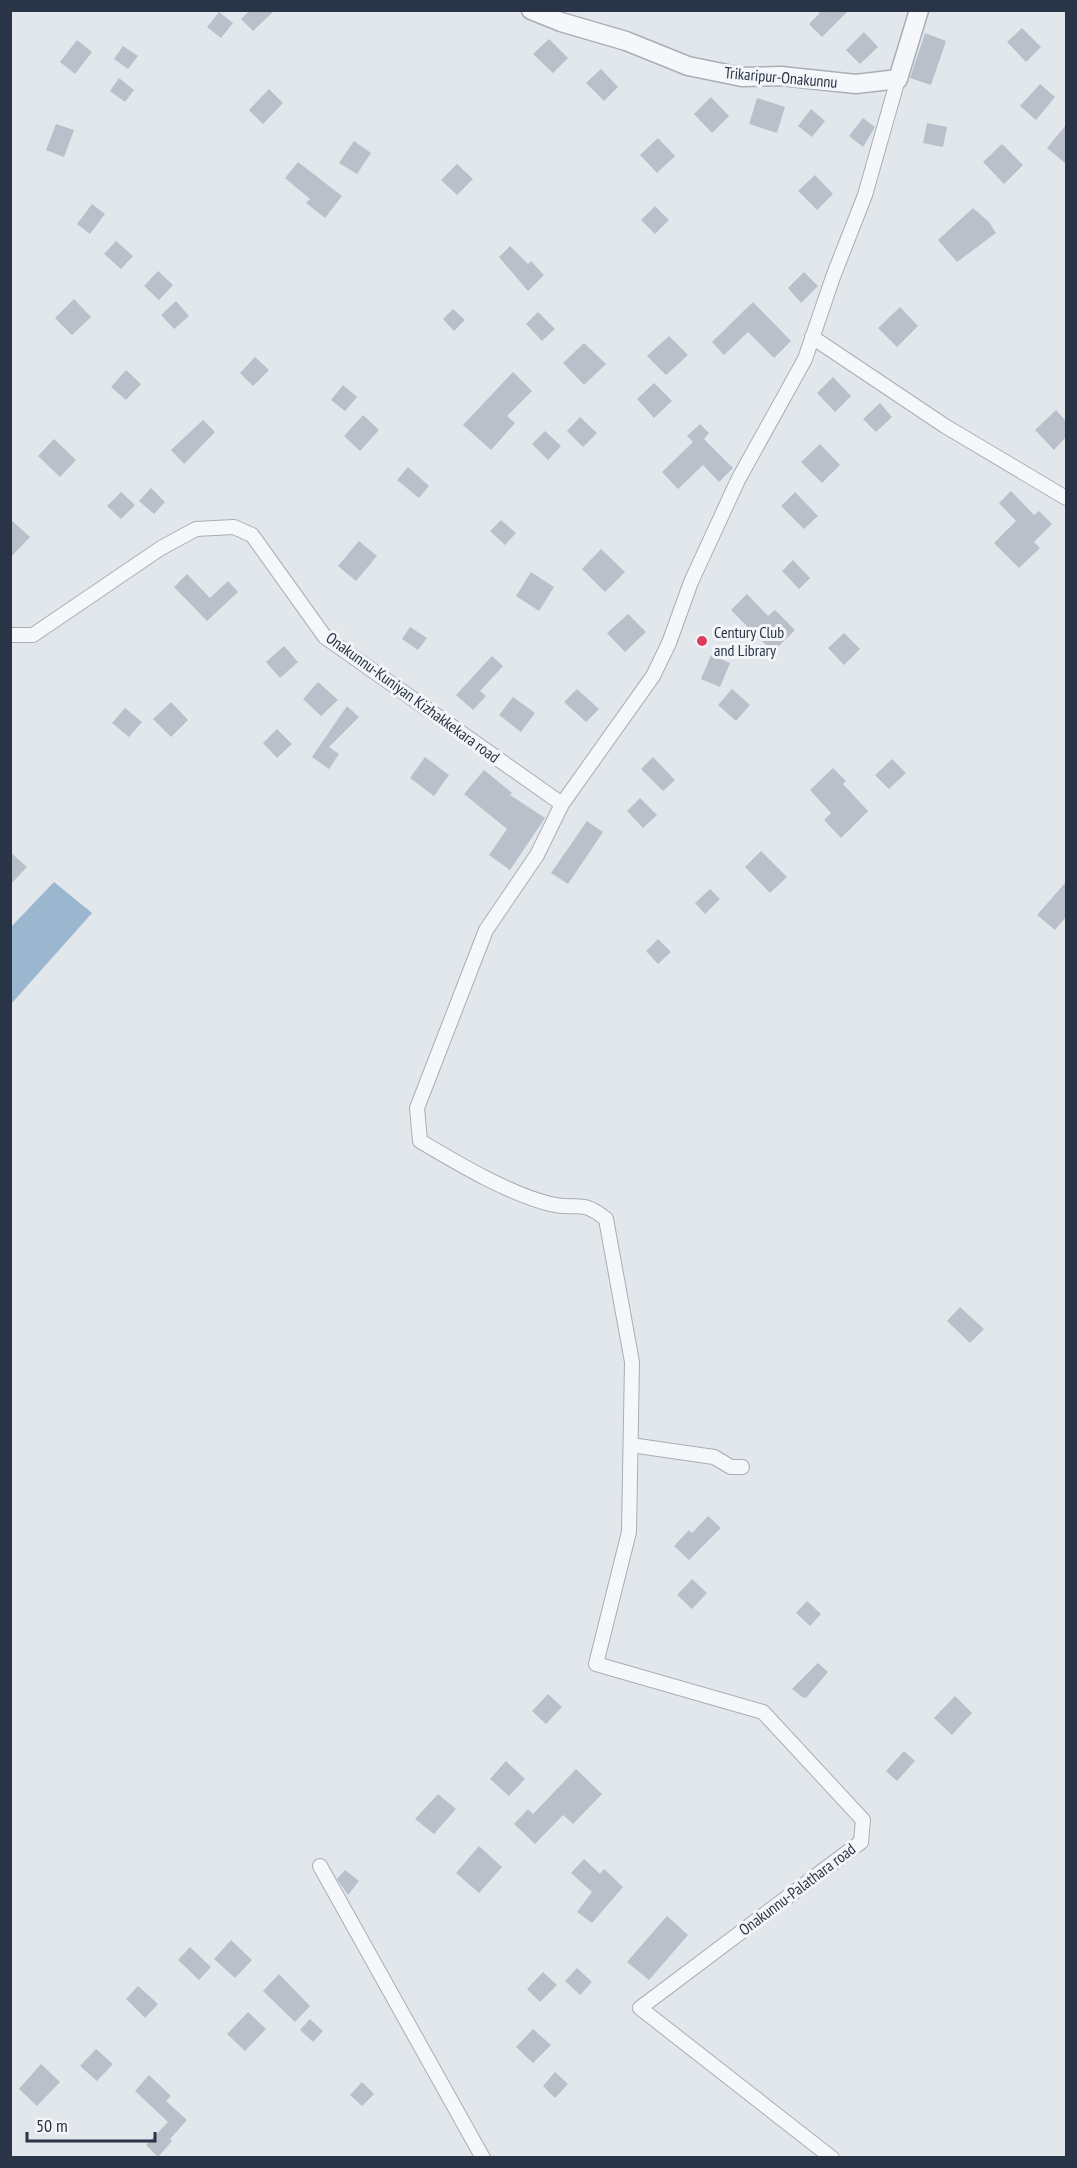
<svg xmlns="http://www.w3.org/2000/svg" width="1077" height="2168" font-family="'PT Sans Narrow',sans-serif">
<rect width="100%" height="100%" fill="#e2e7ec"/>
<path fill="#9bb6cf" d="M 54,882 L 92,913 L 11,1004 L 11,927 Z"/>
<path fill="#b9c0ca" d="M 250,10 L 275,10 L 253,31 L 241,19 Z
M 819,10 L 849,10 L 822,37 L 809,24 L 819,14 Z
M 219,12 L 233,23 L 221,38 L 207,27 Z
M 1022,28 L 1041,47 L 1026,62 L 1007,42 Z
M 864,32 L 878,47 L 860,64 L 846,50 Z
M 925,33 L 946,41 L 931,85 L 910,78 Z
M 549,39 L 568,58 L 553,73 L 533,54 Z
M 77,40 L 92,52 L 75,74 L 60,62 Z
M 123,46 L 138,56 L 128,69 L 114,59 Z
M 601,69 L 618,87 L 604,101 L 586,83 Z
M 119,78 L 134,90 L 125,102 L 110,91 Z
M 1040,84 L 1055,97 L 1036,120 L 1020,106 Z
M 269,89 L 283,103 L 263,124 L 249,110 Z
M 711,97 L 729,116 L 712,133 L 694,114 Z
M 757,98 L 785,107 L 777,133 L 749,124 Z
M 811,109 L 825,121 L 812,137 L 798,126 Z
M 863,118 L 875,127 L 863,147 L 849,136 Z
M 927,123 L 947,127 L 943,147 L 923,143 Z
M 56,124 L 74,130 L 64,157 L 46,150 Z
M 1066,125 L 1066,164 L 1047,148 Z
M 658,138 L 675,156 L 657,173 L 640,155 Z
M 354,141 L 371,153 L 357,174 L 339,163 Z
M 1002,144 L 1023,165 L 1004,184 L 983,162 Z
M 298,162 L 342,196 L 325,218 L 306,203 L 310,199 L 285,178 Z
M 457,164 L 473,179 L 457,195 L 441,180 Z
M 815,175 L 833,194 L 817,210 L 798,191 Z
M 92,204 L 105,214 L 90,234 L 77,224 Z
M 655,206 L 669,220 L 655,234 L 641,220 Z
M 973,208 L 989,222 L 996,233 L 957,262 L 938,240 Z
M 116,241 L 133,256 L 121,269 L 104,254 Z
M 510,246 L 528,264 L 531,261 L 544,275 L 528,291 L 499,257 Z
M 158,271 L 173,285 L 159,300 L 144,286 Z
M 804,272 L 818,286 L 801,303 L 788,288 Z
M 74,299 L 91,317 L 72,335 L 55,318 Z
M 176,301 L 189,316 L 174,329 L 161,315 Z
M 753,302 L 791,341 L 774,358 L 748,332 L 724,355 L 712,342 Z
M 900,307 L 918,326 L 897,347 L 878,328 Z
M 453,309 L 465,320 L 454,331 L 443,319 Z
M 538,312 L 555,329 L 542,341 L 526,324 Z
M 669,336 L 688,355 L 666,375 L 647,356 Z
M 584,343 L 606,364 L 584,385 L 563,363 Z
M 255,357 L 269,370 L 253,386 L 240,373 Z
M 126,370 L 141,384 L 126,400 L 111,387 Z
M 513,372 L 532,391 L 507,416 L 515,423 L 491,450 L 463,425 Z
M 833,377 L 851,396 L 835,412 L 817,393 Z
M 654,383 L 672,401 L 654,418 L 637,399 Z
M 343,385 L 357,397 L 345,411 L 331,400 Z
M 880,403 L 892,417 L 876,432 L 863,419 Z
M 1056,410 L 1066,421 L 1066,437 L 1054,450 L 1035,430 Z
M 363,415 L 379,430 L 360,451 L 344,436 Z
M 580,417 L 597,433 L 583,447 L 567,431 Z
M 203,420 L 215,432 L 184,464 L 171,450 Z
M 700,424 L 709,433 L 704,439 L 733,468 L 719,482 L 703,465 L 678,489 L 662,472 L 693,442 L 687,436 Z
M 545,431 L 561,446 L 548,460 L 532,444 Z
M 54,439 L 76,460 L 60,477 L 38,456 Z
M 820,444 L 840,465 L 822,483 L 801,462 Z
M 408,467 L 429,486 L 419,498 L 397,480 Z
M 151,488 L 165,502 L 154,514 L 139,501 Z
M 1011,491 L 1034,515 L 1039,511 L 1052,524 L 1034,542 L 1040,548 L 1019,568 L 994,543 L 1016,521 L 999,503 Z
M 121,492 L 135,505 L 121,519 L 107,506 Z
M 795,492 L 818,516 L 804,529 L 781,506 Z
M 10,519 L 30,537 L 10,558 Z
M 501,520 L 516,533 L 505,545 L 490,531 Z
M 359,541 L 377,556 L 356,581 L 338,566 Z
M 601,549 L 625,572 L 605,592 L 582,569 Z
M 793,560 L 810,578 L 799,589 L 782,571 Z
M 531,572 L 554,587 L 539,611 L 516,596 Z
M 187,574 L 210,598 L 228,581 L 238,592 L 207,621 L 174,587 Z
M 747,594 L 768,616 L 775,610 L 795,630 L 773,652 L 731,610 Z
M 628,614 L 646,632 L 625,652 L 607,633 Z
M 410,627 L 427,638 L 418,650 L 402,639 Z
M 844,633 L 860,649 L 844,665 L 828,648 Z
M 284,646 L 298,662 L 280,678 L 266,662 Z
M 711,655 L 730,663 L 720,687 L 701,679 Z
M 492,656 L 503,666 L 480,691 L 486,696 L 473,710 L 456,695 Z
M 318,682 L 338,700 L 321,716 L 303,699 Z
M 577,689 L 599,709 L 586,722 L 564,702 Z
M 732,689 L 750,705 L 736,721 L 718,705 Z
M 513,697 L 535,713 L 521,732 L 499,715 Z
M 171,702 L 188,720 L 171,737 L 153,719 Z
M 347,706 L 359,717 L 329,747 L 339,754 L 329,769 L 312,757 Z
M 125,708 L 142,722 L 129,737 L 112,723 Z
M 277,729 L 292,744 L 277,758 L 263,743 Z
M 425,757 L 449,775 L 434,796 L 410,778 Z
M 653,757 L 675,780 L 663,791 L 641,769 Z
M 892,759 L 906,773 L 889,789 L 875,775 Z
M 833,768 L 846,781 L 843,784 L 868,811 L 841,838 L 824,820 L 831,813 L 810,790 Z
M 484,770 L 512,793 L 510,795 L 545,818 L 510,870 L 489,855 L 507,829 L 464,794 Z
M 640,798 L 657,815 L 643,828 L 627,811 Z
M 587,821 L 603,832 L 568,884 L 551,873 Z
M 761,851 L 787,877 L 770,893 L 745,867 Z
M 10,852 L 27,867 L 10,885 Z
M 1066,882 L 1066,917 L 1055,930 L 1037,915 Z
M 710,889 L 720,899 L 705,914 L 695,903 Z
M 658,939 L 671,952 L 658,964 L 646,951 Z
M 960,1307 L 984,1329 L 970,1343 L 947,1321 Z
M 708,1516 L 721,1528 L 689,1560 L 674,1546 L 689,1530 L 692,1533 Z
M 692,1579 L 707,1593 L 692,1609 L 677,1595 Z
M 807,1601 L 821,1614 L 810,1626 L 796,1613 Z
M 818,1663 L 828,1672 L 806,1698 L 802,1697 L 792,1689 Z
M 548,1694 L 562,1707 L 546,1724 L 532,1711 Z
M 955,1696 L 972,1713 L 952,1735 L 934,1718 Z
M 904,1751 L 915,1761 L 897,1781 L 886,1771 Z
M 506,1761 L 525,1779 L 509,1796 L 490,1779 Z
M 576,1769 L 602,1794 L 573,1824 L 563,1815 L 535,1844 L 514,1824 L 528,1809 L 533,1814 Z
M 438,1794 L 456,1809 L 434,1834 L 415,1819 Z
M 479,1846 L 502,1867 L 479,1893 L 456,1873 Z
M 584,1859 L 600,1874 L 604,1869 L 623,1887 L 592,1923 L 577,1912 L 592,1892 L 571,1873 Z
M 345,1870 L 359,1881 L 348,1895 L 337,1879 Z
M 667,1916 L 688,1935 L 649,1980 L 627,1962 Z
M 231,1940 L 252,1960 L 235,1978 L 214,1959 Z
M 190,1947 L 211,1967 L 199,1980 L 178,1960 Z
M 577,1968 L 592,1982 L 580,1995 L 565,1981 Z
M 543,1972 L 557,1985 L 540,2002 L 527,1989 Z
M 279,1974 L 310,2006 L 295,2022 L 263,1991 Z
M 138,1986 L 158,2004 L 145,2018 L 126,1999 Z
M 248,2012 L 266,2029 L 245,2051 L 227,2034 Z
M 310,2019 L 323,2031 L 313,2042 L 300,2030 Z
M 533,2029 L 551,2045 L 533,2063 L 516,2047 Z
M 96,2049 L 113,2064 L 97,2081 L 80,2066 Z
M 41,2064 L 60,2082 L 37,2106 L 19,2089 Z
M 555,2072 L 568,2084 L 555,2098 L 543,2086 Z
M 149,2075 L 171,2096 L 166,2101 L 187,2120 L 170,2139 L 172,2141 L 158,2157 L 146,2145 L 168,2122 L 135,2091 Z
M 362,2082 L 374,2094 L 362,2106 L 350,2095 Z"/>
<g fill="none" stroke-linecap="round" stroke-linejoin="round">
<defs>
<path id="minor" d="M 812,337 L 945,426 L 1066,498
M 10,635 L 33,635 L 161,548 L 196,529 L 234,527 L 252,535 L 325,637 L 562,804
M 631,1445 L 714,1457 L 731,1467 L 742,1467
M 320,1866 L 483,2158
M 832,2158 L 640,2008 L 861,1842 L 863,1820 L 763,1712 L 596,1664 L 629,1532 L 632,1362 L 606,1219 C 580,1198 578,1211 550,1204 C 507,1193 459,1164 420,1141 L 417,1108 L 486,930 L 537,855 L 562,804 L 653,676 L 669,643 L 691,582 L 738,480 L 805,359 L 833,277 L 865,195 L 898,79"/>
<path id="tertiary" d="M 531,10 L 561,22 L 626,41 L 688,66 L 742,77 L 781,76 L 856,84 L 898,79 L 919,10"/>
</defs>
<use href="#minor" stroke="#a7aeb7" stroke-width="16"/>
<use href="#tertiary" stroke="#a7aeb7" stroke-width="21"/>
<use href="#minor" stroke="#f6f7fa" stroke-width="14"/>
<use href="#tertiary" stroke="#f6f7fa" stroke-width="18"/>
</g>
<circle fill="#db3e5d" stroke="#f3f5f9" stroke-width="2" cx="702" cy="641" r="6"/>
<g text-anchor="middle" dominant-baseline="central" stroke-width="6" stroke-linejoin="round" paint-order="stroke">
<g font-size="16" fill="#293546" stroke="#f3f5f9">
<text transform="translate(781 77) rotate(5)">Trikaripur-Onakunnu</text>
<text transform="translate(413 697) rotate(36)">Onakunnu-Kuniyan Kizhakkekara road</text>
<text transform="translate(797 1889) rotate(-37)">Onakunnu-Palathara road</text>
</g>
<g font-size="16" fill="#293546" stroke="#f3f5f9" text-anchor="start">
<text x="714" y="632">Century Club<tspan x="714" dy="18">and Library</tspan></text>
</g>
</g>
<rect width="1077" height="2168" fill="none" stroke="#293546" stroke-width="24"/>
<path d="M27 2132v9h128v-9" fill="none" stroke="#293546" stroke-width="3"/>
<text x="36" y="2132" font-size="18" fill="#293546" stroke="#f3f5f9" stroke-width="4.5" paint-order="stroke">50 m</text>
</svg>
